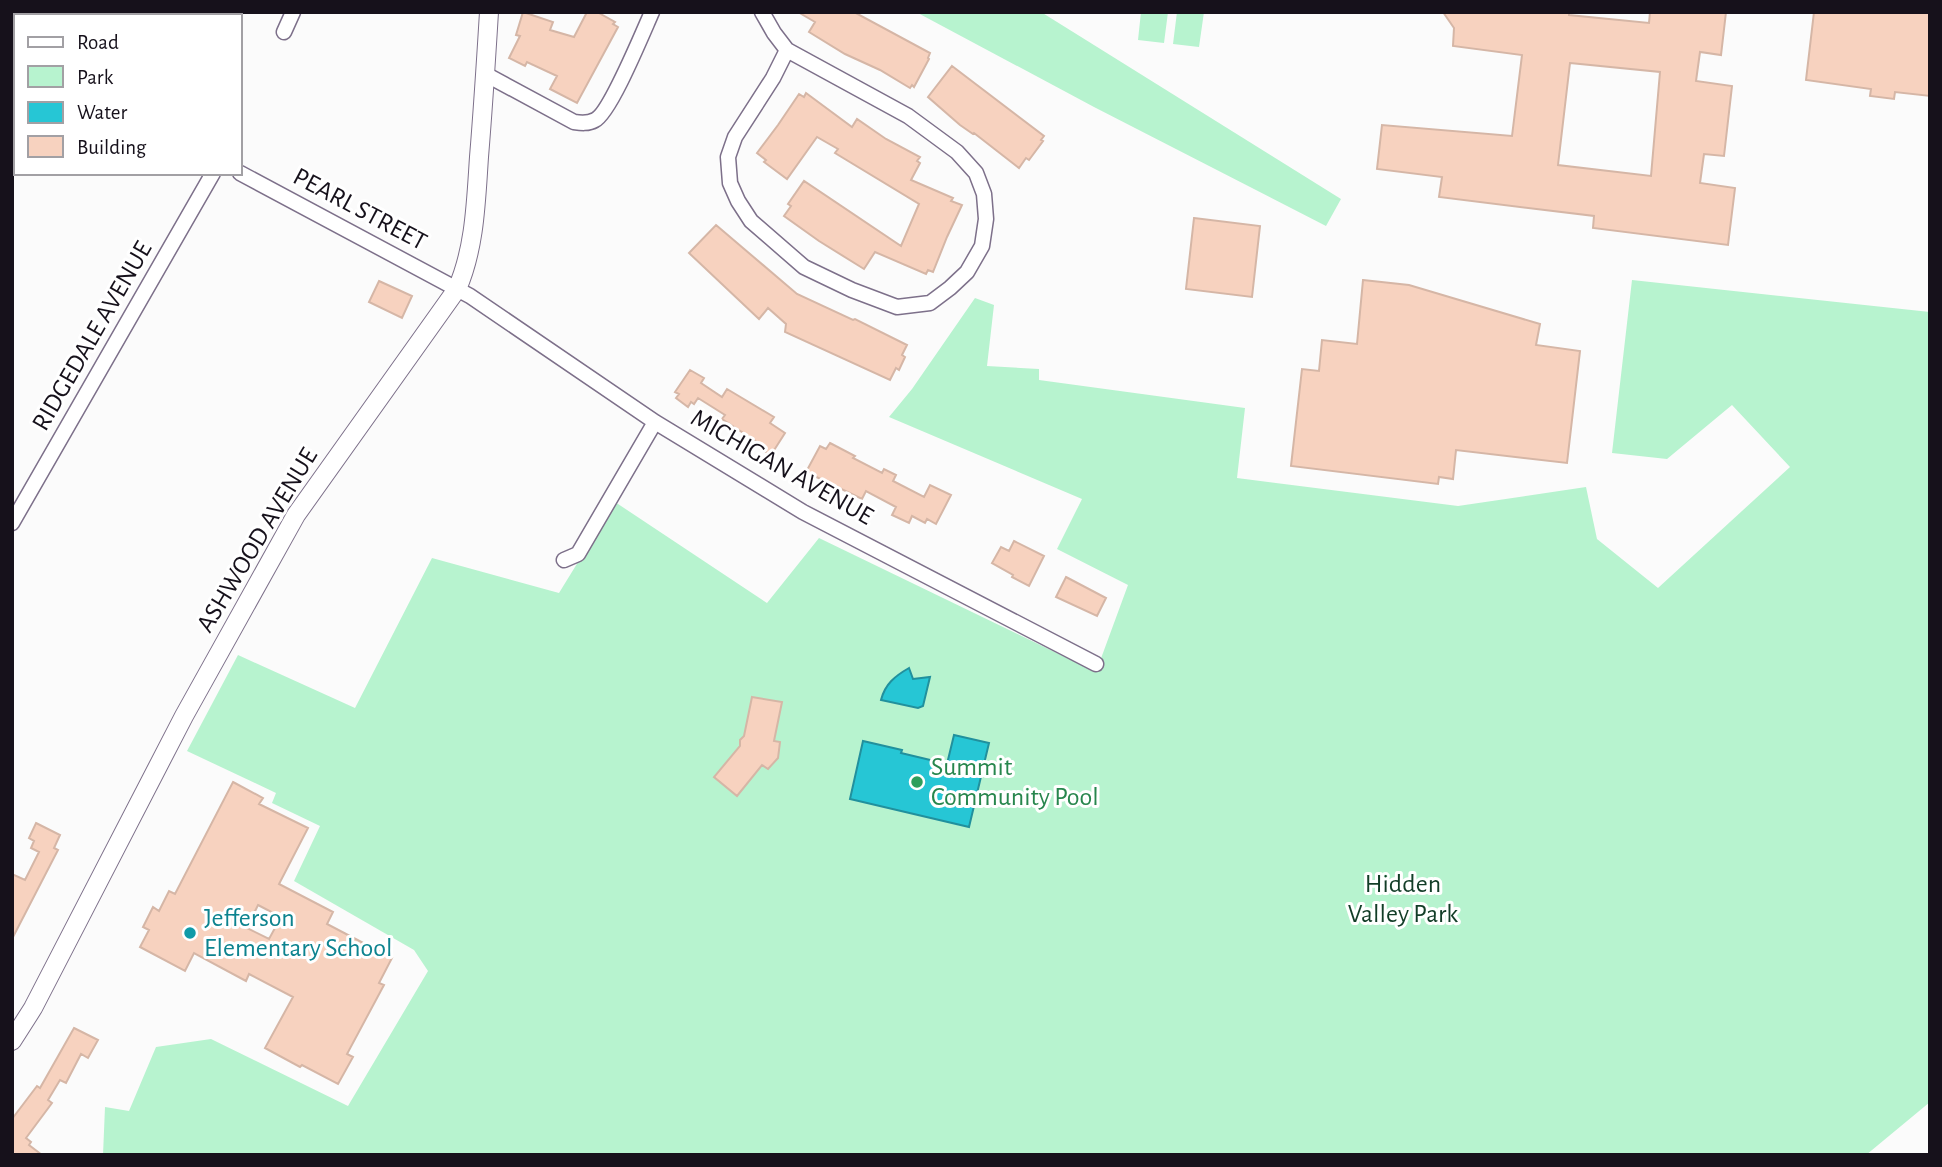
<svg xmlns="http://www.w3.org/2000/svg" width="1942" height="1167" font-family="'Alegreya Sans',sans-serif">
<rect width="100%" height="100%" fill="#fbfbfb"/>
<path fill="#b7f3cf" d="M 916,12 L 1041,12 L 1341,199 L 1326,226 L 1094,107 Z
M 1141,12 L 1168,12 L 1164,43 L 1138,40 Z
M 1177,12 L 1204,12 L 1199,47 L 1173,44 Z
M 1632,280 L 1930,312 L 1930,1102 L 1866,1155 L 103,1155 L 105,1107 L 129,1111 L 156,1047 L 211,1039 L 348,1106 L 428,971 L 414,950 L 294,881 L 320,826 L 272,803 L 276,793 L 187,751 L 238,655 L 355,708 L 432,558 L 559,593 L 615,502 L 767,603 L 819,538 L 1096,672 L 1128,585 L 1057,549 L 1082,499 L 889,417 L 912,389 L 975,298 L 994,305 L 987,366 L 1039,369 L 1039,380 L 1245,408 L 1237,478 L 1458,506 L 1586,487 L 1597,539 L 1658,588 L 1790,467 L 1732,405 L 1667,459 L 1612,453 Z"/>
<path fill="#26c6d5" stroke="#21909d" stroke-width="2" d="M 909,668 L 913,679 L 930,677 L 923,706 L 918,708 L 881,700 C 885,684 895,676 909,668 Z
M 954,735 L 989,743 L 969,827 L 850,799 L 863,741 L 902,750 L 901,753 L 947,764 Z"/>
<path fill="#f7d2bf" stroke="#d5b6a6" stroke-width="2" fill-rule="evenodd" d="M 523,12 L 553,22 L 550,30 L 574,37 L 587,12 L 597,12 L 615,22 L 613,24 L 618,27 L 577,103 L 550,89 L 557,76 L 527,62 L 525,66 L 509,58 L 520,36 L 516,35 Z
M 798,12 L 854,12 L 930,53 L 928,58 L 929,59 L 914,87 L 912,85 L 910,88 L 880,70 L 845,54 L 809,32 L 815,22 Z
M 1443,12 L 1569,12 L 1569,15 L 1649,23 L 1650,12 L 1726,12 L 1721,55 L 1700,52 L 1696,81 L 1732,86 L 1724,156 L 1704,154 L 1700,183 L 1735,188 L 1728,245 L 1593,228 L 1594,216 L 1439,197 L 1442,177 L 1377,169 L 1382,125 L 1512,136 L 1522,55 L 1453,46 L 1454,28 ZM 1570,63 L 1660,72 L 1651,176 L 1558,165 Z
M 1814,12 L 1930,12 L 1930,96 L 1895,92 L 1894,99 L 1870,96 L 1871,89 L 1806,80 Z
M 952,66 L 1044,136 L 1041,140 L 1043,141 L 1029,160 L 1026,158 L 1019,168 L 974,133 L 973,134 L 960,125 L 928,97 Z
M 806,93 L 852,127 L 857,119 L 886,139 L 920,157 L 917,161 L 920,163 L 911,180 L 953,198 L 951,201 L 962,205 L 947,237 L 933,272 L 928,270 L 926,274 L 875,252 L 864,269 L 819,241 L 784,216 L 791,206 L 788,204 L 804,181 L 901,246 L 919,204 L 835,153 L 838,149 L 817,137 L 787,179 L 764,162 L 766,160 L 757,153 L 778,125 L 799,94 L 804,97 Z
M 1194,218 L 1260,226 L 1252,297 L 1186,289 Z
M 716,225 L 797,294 L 853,320 L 855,319 L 907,345 L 902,355 L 905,357 L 899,370 L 896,368 L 890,380 L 785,332 L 786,324 L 768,308 L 759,319 L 689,253 Z
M 1363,280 L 1409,285 L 1540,324 L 1536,345 L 1580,351 L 1567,463 L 1456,450 L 1453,479 L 1439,477 L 1438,484 L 1291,466 L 1302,369 L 1319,371 L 1322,340 L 1357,344 Z
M 379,281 L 412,296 L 402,318 L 369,302 Z
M 690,370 L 704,378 L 701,383 L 722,397 L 727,389 L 774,417 L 770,423 L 785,433 L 771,455 L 759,448 L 760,446 L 757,442 L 722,419 L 725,415 L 698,398 L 694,404 L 691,402 L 688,407 L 676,398 L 679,394 L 675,392 Z
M 830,443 L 855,456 L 853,458 L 882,473 L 884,469 L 896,475 L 893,481 L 924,497 L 930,485 L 951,495 L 936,524 L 927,519 L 925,523 L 912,516 L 909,523 L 892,515 L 896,507 L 866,491 L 862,499 L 806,472 L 820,446 L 826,449 Z
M 1014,541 L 1044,556 L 1029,586 L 1012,577 L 1013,575 L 992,563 L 1001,547 L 1009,551 Z
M 1066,577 L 1106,598 L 1097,616 L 1056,597 Z
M 752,697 L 782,702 L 774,741 L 780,742 L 778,758 L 768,769 L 762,765 L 737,796 L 714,777 L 740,746 L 740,740 L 744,736 Z
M 233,782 L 263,798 L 259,804 L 308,828 L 279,884 L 333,912 L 327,924 L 392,958 L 379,983 L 384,985 L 347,1054 L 353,1057 L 338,1084 L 302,1065 L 300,1067 L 265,1048 L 293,997 L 249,974 L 246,981 L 194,953 L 185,971 L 140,947 L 149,930 L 143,927 L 153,907 L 159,911 L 169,891 L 175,894 ZM 258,905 L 281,917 L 269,939 L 247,928 Z
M 36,823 L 60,835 L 54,848 L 58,850 L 12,939 L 12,874 L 25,880 L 39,852 L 31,848 L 34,841 L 29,838 Z
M 74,1028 L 98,1040 L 88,1058 L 81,1054 L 66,1083 L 60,1080 L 48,1100 L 52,1103 L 26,1138 L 31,1142 L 29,1145 L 42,1155 L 12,1155 L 12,1119 L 37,1086 L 40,1088 Z"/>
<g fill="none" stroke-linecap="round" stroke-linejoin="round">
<defs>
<path id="minor" d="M 762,12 L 774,33 L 787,50 L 908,116 L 957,152 L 976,173 L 984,194 L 986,219 L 982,246 L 967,272 L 950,288 L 930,303 L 897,307 L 852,290 L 804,267 L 751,221 L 738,201 L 730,183 L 728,157 L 735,137 L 773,78 L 787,50
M 284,32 L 293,12
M 12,49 L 16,51
M 485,74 L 574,122 C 581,123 588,124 595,120 C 610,113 643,32 652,12
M 240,173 L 470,296 L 655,422 L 803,512 L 1096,664
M 12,523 L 213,173
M 564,560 L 578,554 L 655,422"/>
<path id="tertiary" d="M 12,1041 L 33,1008 L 184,716 L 296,515 L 457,289 C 475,248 476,201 479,157 C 483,109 486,61 489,12"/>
</defs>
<use href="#minor" stroke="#7d708a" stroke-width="17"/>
<use href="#tertiary" stroke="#7d708a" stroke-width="20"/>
<use href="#minor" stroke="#fff" stroke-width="14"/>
<use href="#tertiary" stroke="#fff" stroke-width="18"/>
</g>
<circle fill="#2e9e5b" stroke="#fff" stroke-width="2.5" cx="917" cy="782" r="7"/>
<circle fill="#0f9aa8" stroke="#fff" stroke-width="2.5" cx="190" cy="933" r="7"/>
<g text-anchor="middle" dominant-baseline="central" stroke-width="6" stroke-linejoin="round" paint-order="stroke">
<g font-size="26" fill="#16111b" stroke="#fff">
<text transform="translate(360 209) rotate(28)">PEARL STREET</text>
<text transform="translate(92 336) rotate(-60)">RIDGEDALE AVENUE</text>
<text transform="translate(782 467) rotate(30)">MICHIGAN AVENUE</text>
<text transform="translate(257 540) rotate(-59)">ASHWOOD AVENUE</text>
</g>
<g font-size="26" fill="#27864d" stroke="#fff" text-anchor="start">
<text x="931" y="767">Summit<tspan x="931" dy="30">Community Pool</tspan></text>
</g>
<g font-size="26" fill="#123d27" stroke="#fff">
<text x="1403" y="884">Hidden<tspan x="1403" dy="30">Valley Park</tspan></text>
</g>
<g font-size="26" fill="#0d838f" stroke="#fff" text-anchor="start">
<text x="204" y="918">Jefferson<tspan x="204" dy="30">Elementary School</tspan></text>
</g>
</g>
<rect width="1942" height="1167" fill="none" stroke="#16111b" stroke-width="28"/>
<rect x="14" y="14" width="228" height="161" fill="#ffffff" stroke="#a2a0a4" stroke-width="2"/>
<rect x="28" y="37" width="35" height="10" fill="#ffffff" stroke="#a2a0a4" stroke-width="2"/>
<text x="77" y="49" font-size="21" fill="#16111b">Road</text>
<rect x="28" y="66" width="35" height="21" fill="#b7f3cf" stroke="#a2a0a4" stroke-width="2"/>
<text x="77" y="84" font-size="21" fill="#16111b">Park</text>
<rect x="28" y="102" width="35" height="21" fill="#26c6d5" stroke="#a2a0a4" stroke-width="2"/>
<text x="77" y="119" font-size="21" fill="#16111b">Water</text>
<rect x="28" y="136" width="35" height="21" fill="#f7d2bf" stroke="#a2a0a4" stroke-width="2"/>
<text x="77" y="154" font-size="21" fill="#16111b">Building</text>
</svg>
